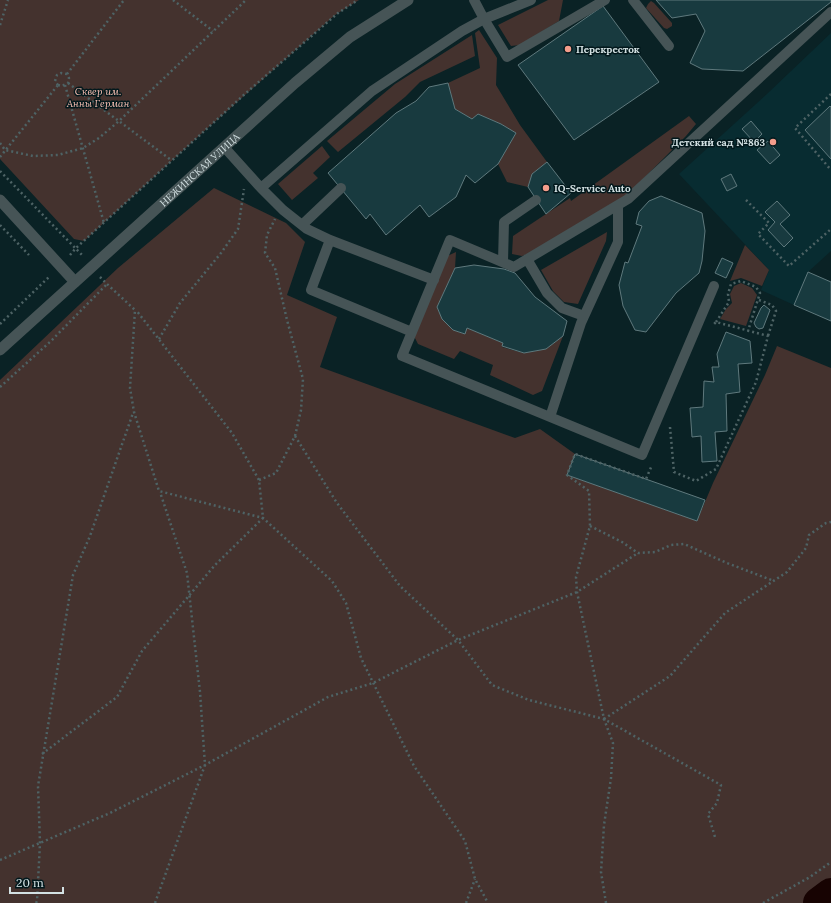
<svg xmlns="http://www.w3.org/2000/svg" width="831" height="903" font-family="Lora,serif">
<rect width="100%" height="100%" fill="#0a2225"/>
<path fill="#082c31" d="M 831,33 L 831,251 L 808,272 L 794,305 L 761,290 L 769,270 L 679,174 L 768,93 Z"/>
<path fill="#44322e" d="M 0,0 L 359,0 L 335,15 L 201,134 L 84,241 L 74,239 L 0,159 Z
M 548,0 L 563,0 L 559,21 L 520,45 L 511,46 L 498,25 Z
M 651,1 L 654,3 L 672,23 L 672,26 L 667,29 L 664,28 L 646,8 L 648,4 Z
M 479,30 L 497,58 L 496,85 L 520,125 L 547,162 L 532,174 L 528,187 L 507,182 L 498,164 L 516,133 L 501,124 L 478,114 L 472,119 L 455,109 L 448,83 L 480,68 L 475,33 Z
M 472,35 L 475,56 L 420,82 L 405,97 L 338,152 L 327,141 L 395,84 Z
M 689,116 L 696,124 L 686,136 L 625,197 L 534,252 L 522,256 L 512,254 L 513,236 L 570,198 L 571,201 Z
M 322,146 L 330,157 L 313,173 L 318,178 L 292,200 L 278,184 Z
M 214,188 L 286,223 L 305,242 L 287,295 L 337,317 L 320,367 L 515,438 L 540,429 L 575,454 L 567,475 L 697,521 L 713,483 L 765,375 L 777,346 L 831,368 L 831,903 L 0,903 L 0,380 L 118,268 Z
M 607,232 L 606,241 L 578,304 L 564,302 L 553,291 L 541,270 Z
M 745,245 L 769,270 L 762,286 L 741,278 L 730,281 Z
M 456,252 L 455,268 L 437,307 C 443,323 449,328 464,334 L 467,328 L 503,343 L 502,347 L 524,353 L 546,349 L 563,336 L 542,391 L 533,395 L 490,375 L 493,365 L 460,351 L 454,359 L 418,344 L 412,332 L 443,258 Z
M 741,283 L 752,288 L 757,295 L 746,326 L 720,319 L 726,309 L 732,303 L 730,294 L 734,286 Z"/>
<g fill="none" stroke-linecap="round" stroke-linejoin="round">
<path stroke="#170302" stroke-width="32" d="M 819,903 L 831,894"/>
</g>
<path fill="#183a3f" stroke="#5f797d" d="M 656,0 L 831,0 L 831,2 L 743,71 L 702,69 L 690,63 L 705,31 L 696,14 L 672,18 Z
M 603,6 L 659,82 L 574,140 L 518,65 Z
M 448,83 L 455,109 L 472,119 L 478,114 L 501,124 L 516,133 L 498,164 L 475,183 L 466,175 L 456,197 L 429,217 L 420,205 L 386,235 L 370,214 L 366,219 L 328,173 L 396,113 L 416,101 L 429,87 Z
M 830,106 L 831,107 L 831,159 L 805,130 Z
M 751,121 L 762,134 L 754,142 L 742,129 Z
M 768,141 L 780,155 L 770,164 L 757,150 Z
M 547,162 L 571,193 L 546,214 L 528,187 L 532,174 Z
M 731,174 L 737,186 L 727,191 L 721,179 Z
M 661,196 L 702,213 L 705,231 L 702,261 L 699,273 L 676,293 L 646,332 L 635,330 L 623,306 L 619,285 L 625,262 L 628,263 L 642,226 L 636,224 L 639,212 L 649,201 Z
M 777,201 L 790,215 L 780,224 L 793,238 L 784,247 L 768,230 L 775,222 L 765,212 Z
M 722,258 L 733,263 L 726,278 L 715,273 Z
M 474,265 L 504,269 L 515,273 L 535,297 L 567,321 L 563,336 L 546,349 L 524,353 L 502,346 L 503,343 L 467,328 L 465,334 L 453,330 L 442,319 L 437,307 L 455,268 Z
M 808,272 L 831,282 L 831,321 L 794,305 Z
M 764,305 L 770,310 L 763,328 L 759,329 L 756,327 L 754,323 L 761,308 Z
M 726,332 L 750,341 L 752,363 L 738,364 L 740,392 L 726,394 L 727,431 L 715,432 L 717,461 L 702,462 L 701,436 L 692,437 L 690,408 L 703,407 L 704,381 L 714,382 L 712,367 L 719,367 L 717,354 Z
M 575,454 L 705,500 L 697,521 L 567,475 Z"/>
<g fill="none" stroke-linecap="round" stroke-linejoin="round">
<path stroke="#4e6365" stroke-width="2.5" stroke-dasharray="2 3" stroke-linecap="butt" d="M 173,0 L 213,31
M 0,25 L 8,0
M 67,74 L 124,0
M 68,83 L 171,160
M 58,85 L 55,81 L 57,75 L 61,73 L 67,74
M 58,85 L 62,86 L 68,83 L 69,78 L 67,74
M 65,85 L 104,223
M 831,94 L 795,128 L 831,170
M 0,143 L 5,150 L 33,156 L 58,155 L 83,148 L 99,138 L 119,121 L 246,0
M 0,157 L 58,85
M 0,171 L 83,256
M 746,200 L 769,223 L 758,234 L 789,266 L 831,229
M 0,225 L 29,255
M 70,255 L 76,248 L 246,93 L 338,13 L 358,0
M 100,277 L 107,284 L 135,310 L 130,388 L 134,412 L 159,491 L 263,518 L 332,581 L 346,603 L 361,658 L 414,766 L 465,841 L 475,879 L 488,903
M 759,300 L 772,305 L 776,311 L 768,336
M 716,322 L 729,302 L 728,294 L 731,284 L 741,281 L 756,287 L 760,293 L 748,331
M 0,324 L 50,276
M 159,339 L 180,303 L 221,253 L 238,229 L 244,189
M 0,387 L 51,341 L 107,284
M 670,427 L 674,472 L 696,481 L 716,469 L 756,382 L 768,336 L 716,322 L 714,324
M 295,436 L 337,503 L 400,586 L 458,640 L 492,685 L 529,700 L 604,719 L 721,785 L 717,803 L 708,814 L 715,837
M 259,480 L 276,473 L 295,436 L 301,410 L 303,379 L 287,320 L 275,268 L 265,253 L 267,235 L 275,219
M 590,526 L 622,542 L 638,553 L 655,552 L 671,545 L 684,544 L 727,563 L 774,581
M 604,719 L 670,676 L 725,613 L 787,572 L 806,548 L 809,535 L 826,523 L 831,522
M 42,754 L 117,697 L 142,651 L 215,565 L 263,518 L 259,480 L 232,433 L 136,310
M 0,860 L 110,813 L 205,765 L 328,697 L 373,683 L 458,640 L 577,592 L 638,553
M 36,903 L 37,901 L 40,843 L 38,786 L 73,575 L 90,536 L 133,413
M 155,903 L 205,765 L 200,692 L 187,573 L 160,492
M 466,903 L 475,879
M 606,903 L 601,872 L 604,825 L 611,778 L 613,743 L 604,719 L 577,592 L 576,577 L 590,526 L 589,491 L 567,475 L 575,454 L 646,479 L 652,465
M 763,903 L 810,877 L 831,862"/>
<path stroke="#465456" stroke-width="10" d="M 474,0 L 484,19 L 507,57 L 605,0
M 633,0 L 669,46
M 225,148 L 261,188
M 628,199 L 514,267 L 450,240 L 402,356 L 550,417 L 581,323 L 618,242 L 618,205 L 628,199 L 831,12
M 302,225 L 341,188
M 330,240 L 311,290 L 412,332
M 527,259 L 547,293 L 562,308 L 584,316
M 503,262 L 504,222 L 536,200
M 434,280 L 330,240 L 307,229 L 283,210 L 261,188 L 372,91 L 462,31 L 484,19 L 531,0
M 550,417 L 642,455 L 714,286"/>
<g stroke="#465456" stroke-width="11">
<path d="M 0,200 L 75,282"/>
<path id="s1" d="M 0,350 L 295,83 L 350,37 L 408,0"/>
</g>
</g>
<g fill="#f49d8b" stroke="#02181c" stroke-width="1.5">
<circle cx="568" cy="49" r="4"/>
<circle cx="773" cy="142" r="4"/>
<circle cx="546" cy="188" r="4"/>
</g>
<g text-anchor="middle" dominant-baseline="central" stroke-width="3" stroke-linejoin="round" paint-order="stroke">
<g font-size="10" font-weight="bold" fill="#d3e1e3" stroke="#02181c" text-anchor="start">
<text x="576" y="49">Перекресток</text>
<text x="765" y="142" text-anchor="end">Детский сад №863</text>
<text x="554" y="188">IQ-Service Auto</text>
</g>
<g font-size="10" font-style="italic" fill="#fcc1b4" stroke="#02181c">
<text x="98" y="91">Сквер им.<tspan x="98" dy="12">Анны Герман</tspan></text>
</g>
<g font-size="10" fill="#d3e1e3" stroke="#02181c">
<text stroke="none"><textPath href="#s1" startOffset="269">НЕЖИНСКАЯ УЛИЦА</textPath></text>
</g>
</g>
<path d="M10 887v6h53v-6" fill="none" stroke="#d3e1e3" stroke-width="2"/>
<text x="16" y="887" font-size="12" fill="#d3e1e3" stroke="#02181c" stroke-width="3" paint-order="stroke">20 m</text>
</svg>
